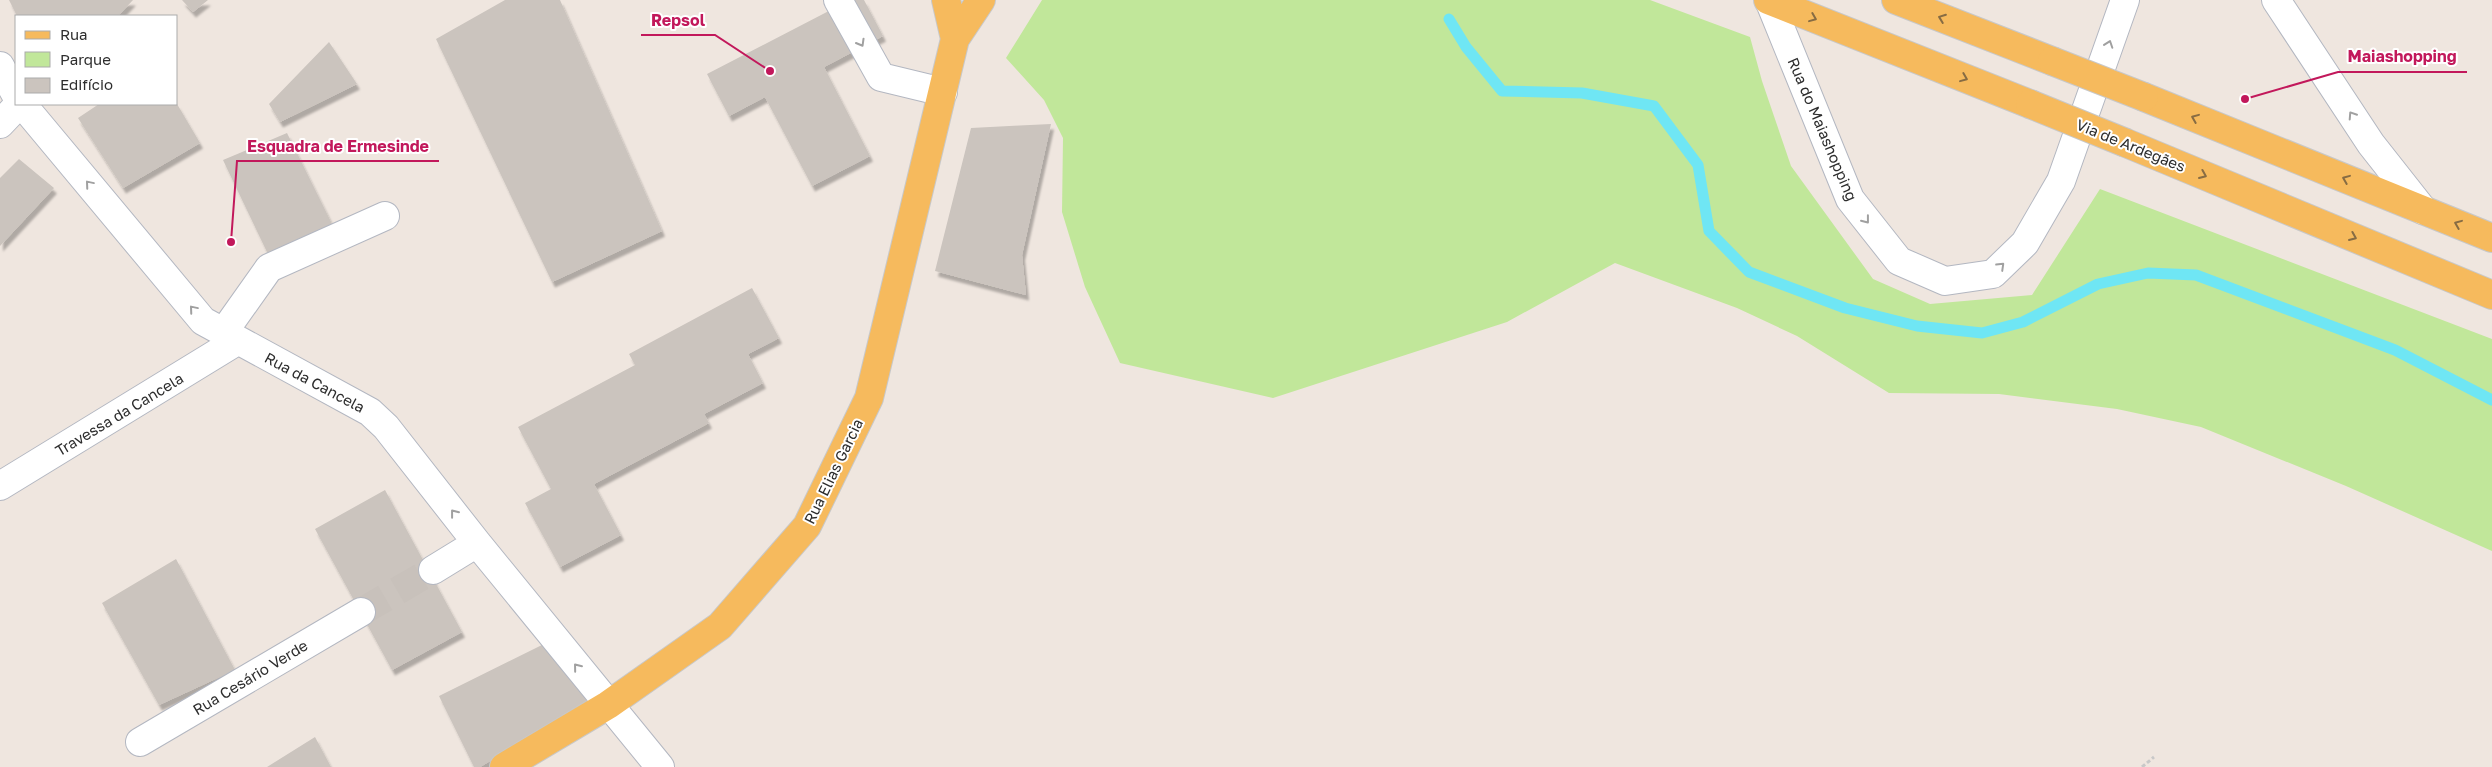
<svg xmlns="http://www.w3.org/2000/svg" width="2492" height="767" font-family="'Golos Text',sans-serif">
<defs>
<filter id="shadow"><feDropShadow dx="3" dy="5.5" stdDeviation="1" flood-color="#0004"/></filter>
</defs>
<rect width="100%" height="100%" fill="#efe6df"/>
<path fill="#c1e79a" d="M 1042,0 L 1650,0 L 1750,37 L 1762,81 L 1791,166 L 1873,279 L 1930,304 L 2032,295 L 2100,189 L 2492,339 L 2492,551 L 2346,486 L 2201,427 L 2117,409 L 1999,394 L 1889,393 L 1797,336 L 1737,308 L 1615,263 L 1507,322 L 1273,398 L 1120,363 L 1085,287 L 1062,212 L 1063,138 L 1044,100 L 1006,58 Z"/>
<g fill="none" stroke-linecap="round" stroke-linejoin="round">
<path stroke="#6fe6f4" stroke-width="11" d="M 1449,19 L 1466,47 L 1502,91 L 1582,93 L 1654,106 L 1698,165 L 1709,231 L 1749,272 L 1845,308 L 1917,326 L 1982,333 L 2023,322 L 2098,284 L 2148,273 L 2196,275 L 2395,350 L 2492,400"/>
</g>
<path fill="#cbc4be" filter="url(#shadow)" d="M 9,0 L 133,0 L 118,16 L 17,16 Z
M 182,0 L 208,0 L 193,12 Z
M 505,0 L 560,0 L 662,231 L 552,282 L 436,39 Z
M 850,0 L 864,0 L 883,36 L 824,67 L 870,156 L 812,186 L 765,97 L 729,116 L 707,74 Z
M 329,42 L 357,84 L 280,122 L 269,104 Z
M 99,104 L 177,104 L 200,143 L 123,188 L 78,118 Z
M 1051,124 L 1022,255 L 1026,295 L 935,271 L 971,128 Z
M 287,133 L 332,224 L 268,254 L 223,160 Z
M 19,159 L 54,188 L 0,246 L 0,178 Z
M 752,288 L 779,338 L 748,354 L 763,383 L 704,414 L 709,423 L 594,484 L 621,535 L 560,567 L 525,503 L 551,489 L 518,427 L 635,365 L 629,354 Z
M 385,490 L 462,632 L 392,670 L 315,529 Z
M 176,559 L 235,670 L 159,705 L 102,603 Z
M 546,643 L 592,700 L 480,767 L 474,767 L 439,696 Z
M 315,737 L 331,767 L 267,767 Z"/>
<g fill="none" stroke-linecap="round" stroke-linejoin="round">
<path stroke="#c8c1bb" stroke-width="28" stroke-dasharray="28 14" stroke-linecap="butt" d="M 361,612 L 433,570"/>
<defs>
<path id="minor" d="M 838,0 L 881,77 L 943,92
M 1769,0 L 1850,199 L 1899,261 L 1945,281 L 1993,274 L 2025,243 L 2061,181 L 2125,0
M 2276,0 L 2371,144 L 2423,210
M 0,66 L 16,95
M 22,104 L 203,321 L 370,412 L 386,427 L 477,543 L 660,767
M 0,124 L 19,104
M 223,333 L 269,268 L 385,216
M 0,486 L 237,341
M 433,570 L 477,543
M 140,742 L 361,612"/>
<path id="major" d="M 946,0 L 955,39
M 1768,0 L 2030,104
M 1896,0 L 2052,61
M 2144,97 L 2492,238
M 2126,143 L 2492,295
M 504,767 L 608,705 L 720,626 L 807,526 L 869,398 L 955,39 L 981,0"/>
</defs>
<use href="#minor" stroke="#b3b7c1" stroke-width="30"/>
<use href="#major" stroke="#c8c8c8" stroke-width="30"/>
<path stroke="#c8c8c8" stroke-width="3" stroke-dasharray="4 2.5" stroke-linecap="butt" d="M 2142,767 L 2154,757"/>
<use href="#minor" stroke="#fff" stroke-width="28"/>
<use href="#major" stroke="#f6ba5d" stroke-width="28"/>
<defs>
<path id="major-bridge" d="M 2052,61 L 2144,97
M 2030,104 L 2126,143"/>
</defs>
<use href="#major-bridge" stroke="#c8c8c8" stroke-width="30" stroke-linecap="butt"/>
<use href="#major-bridge" stroke="#f6ba5d" stroke-width="28"/>
</g>
<defs><path id="oneway-chevron" d="M-2-3.5L2.5 0L-2 3.5" fill="none" stroke-width="1.6" stroke-linecap="round" stroke-linejoin="round" transform="scale(1.25)"/></defs>
<g stroke="#876c43">
<use href="#oneway-chevron" transform="translate(1813 18) rotate(22)"/>
<use href="#oneway-chevron" transform="translate(1942 18) rotate(-159)"/>
<use href="#oneway-chevron" transform="translate(1964 78) rotate(22)"/>
<use href="#oneway-chevron" transform="translate(2195 118) rotate(-158)"/>
<use href="#oneway-chevron" transform="translate(2203 175) rotate(23)"/>
<use href="#oneway-chevron" transform="translate(2346 179) rotate(-158)"/>
<use href="#oneway-chevron" transform="translate(2458 224) rotate(-158)"/>
<use href="#oneway-chevron" transform="translate(2353 237) rotate(23)"/>
</g>
<g stroke="#a0a0a0">
<use href="#oneway-chevron" transform="translate(861 43) rotate(60)"/>
<use href="#oneway-chevron" transform="translate(2109 44) rotate(-71)"/>
<use href="#oneway-chevron" transform="translate(2352 115) rotate(-123)"/>
<use href="#oneway-chevron" transform="translate(89 184) rotate(-130)"/>
<use href="#oneway-chevron" transform="translate(1866 220) rotate(52)"/>
<use href="#oneway-chevron" transform="translate(2001 266) rotate(-44)"/>
<use href="#oneway-chevron" transform="translate(193 309) rotate(-130)"/>
<use href="#oneway-chevron" transform="translate(454 513) rotate(-128)"/>
<use href="#oneway-chevron" transform="translate(577 667) rotate(-129)"/>
</g>
<g text-anchor="middle" dominant-baseline="central" stroke-width="4" stroke-linejoin="round" paint-order="stroke">
<g font-size="15" fill="#2d2d2d" stroke="#fff">
<text transform="translate(1823 129) rotate(67)">Rua do Maiashopping</text>
<text transform="translate(2131 145) rotate(22)">Via de Ardegães</text>
<text transform="translate(315 382) rotate(28)">Rua da Cancela</text>
<text transform="translate(119 414) rotate(-31)">Travessa da Cancela</text>
<text transform="translate(833 471) rotate(-64)">Rua Elias Garcia</text>
<text transform="translate(250 677) rotate(-31)">Rua Cesário Verde</text>
</g>
</g>
<path fill="none" stroke="#c2185b" stroke-width="2" d="M770 71L715 35H641M2245 99L2338 72H2467M231 242L237 161H439"/>
<g fill="#c2185b" stroke="#fff" stroke-width="2">
<circle cx="770" cy="71" r="5"/>
<circle cx="2245" cy="99" r="5"/>
<circle cx="231" cy="242" r="5"/>
</g>
<g font-size="16" text-anchor="middle" font-weight="bold" fill="#c2185b" stroke="#fff" stroke-width="4" stroke-linejoin="round" paint-order="stroke">
<text x="678" y="26">Repsol</text>
<text x="2402" y="62">Maiashopping</text>
<text x="338" y="152">Esquadra de Ermesinde</text>
</g>
<rect x="15" y="15" width="162" height="90" fill="#ffffff" stroke="#ababab"/>
<rect x="25" y="31" width="25" height="8" fill="#f6ba5d" stroke="#ababab"/>
<text x="60" y="40" font-size="15" fill="#2d2d2d">Rua</text>
<rect x="25" y="52" width="25" height="15" fill="#c1e79a" stroke="#ababab"/>
<text x="60" y="65" font-size="15" fill="#2d2d2d">Parque</text>
<rect x="25" y="78" width="25" height="15" fill="#cbc4be" stroke="#ababab"/>
<text x="60" y="90" font-size="15" fill="#2d2d2d">Edifício</text>
</svg>
